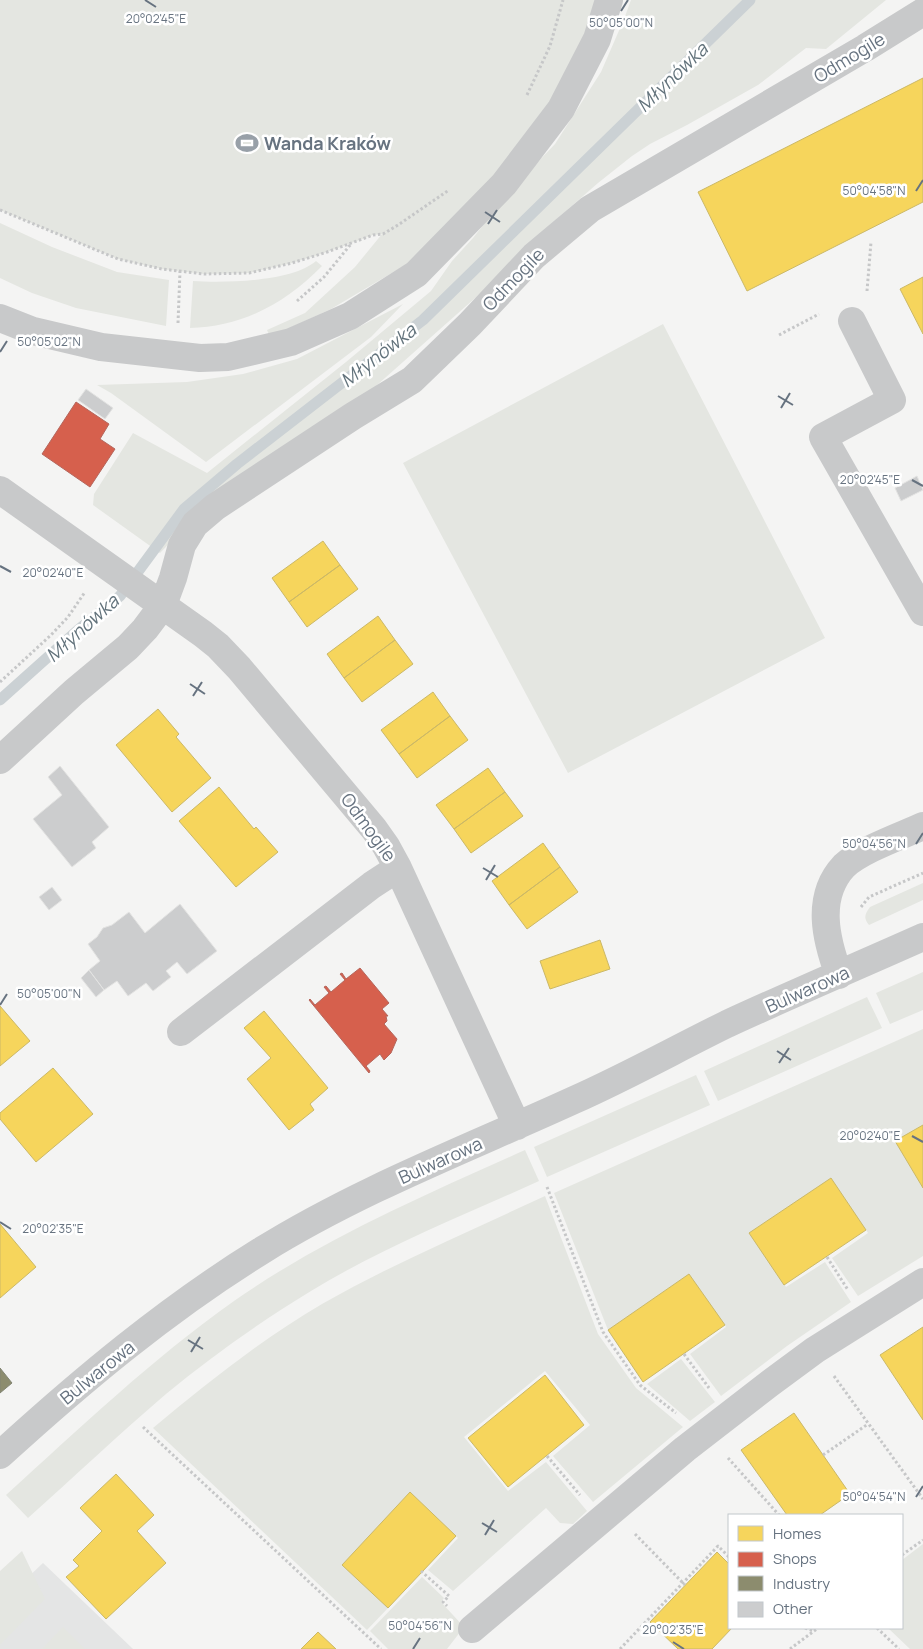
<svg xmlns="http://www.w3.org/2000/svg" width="923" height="1649" font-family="Manrope,sans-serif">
<rect width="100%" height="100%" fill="#f4f4f3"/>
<path fill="#e4e5e5" d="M 43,1563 L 133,1649 L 0,1649 L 0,1604 Z"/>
<path fill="#e4e6e1" d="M 0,0 L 595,0 L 578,58 L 523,149 L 407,264 L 331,309 L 270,337 L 267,330 L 305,313 L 355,267 L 382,234 L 373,235 L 327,252 L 292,263 L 249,273 L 204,274 L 162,269 L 118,259 L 0,210 Z
M 631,0 L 886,0 L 826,49 L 806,48 L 758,85 L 687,125 L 650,144 L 632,156 L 598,183 L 518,253 L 492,283 L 332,425 L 211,501 L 160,553 L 93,505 L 94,494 L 133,433 L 207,473 L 346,362 L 431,291 L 452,261 L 473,238 L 511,190 L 555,144 L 601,72 L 624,19 Z
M 0,223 L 52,247 L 117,272 L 169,280 L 166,326 L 76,308 L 32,293 L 0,278 Z
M 316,261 L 322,266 C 286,303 242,327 190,328 L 193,281 C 224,283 292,282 316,261 Z
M 403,304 L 371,337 L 206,462 L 111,393 L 97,385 L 187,382 L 243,374 L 297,359 Z
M 663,324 L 825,638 L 568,773 L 403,463 Z
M 923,883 L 923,900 L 869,925 C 863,918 865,914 870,907 Z
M 923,972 L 923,1010 L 890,1024 L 876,993 Z
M 867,997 L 882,1028 L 718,1101 L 704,1071 Z
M 923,1029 L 923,1125 L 896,1141 L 923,1188 L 923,1256 L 858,1296 L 832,1258 L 868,1233 L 831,1178 L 750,1233 L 786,1287 L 825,1262 L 851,1302 L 787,1346 L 721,1396 L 690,1354 L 726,1327 L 689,1274 L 608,1330 L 554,1193 Z
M 696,1075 L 710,1105 L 547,1177 L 534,1147 Z
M 525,1150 L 539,1181 C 462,1216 383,1247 311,1291 C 260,1322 212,1356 166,1394 C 119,1434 74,1477 28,1518 L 6,1495 C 80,1428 152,1359 234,1301 C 324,1238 425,1195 525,1150 Z
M 545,1196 L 598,1334 L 636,1388 L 683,1427 L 593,1502 L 553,1456 L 590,1425 L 545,1371 L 464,1437 L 508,1491 L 546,1462 L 587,1511 L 573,1524 L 560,1523 L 546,1508 L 453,1591 L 428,1570 L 458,1538 L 410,1493 L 342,1565 L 388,1608 L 367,1630 L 153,1428 C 207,1383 262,1339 322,1304 C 394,1263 470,1231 545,1196 Z
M 681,1359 L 715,1402 L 690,1421 L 647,1384 Z
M 923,1544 L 923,1649 L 910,1649 L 888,1628 L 902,1628 L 902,1560 Z
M 22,1551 L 45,1599 L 0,1645 L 0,1571 Z
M 422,1577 L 444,1598 L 441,1602 L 464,1627 L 447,1649 L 388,1649 L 370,1631 Z
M 63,1627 L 85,1649 L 42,1649 Z"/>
<path fill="#f6d55c" stroke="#cbb867" d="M 923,78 L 923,202 L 747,291 L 698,192 Z
M 923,277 L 923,334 L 900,289 Z
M 323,541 L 340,565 L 289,602 L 272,578 Z
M 340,565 L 358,589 L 307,627 L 289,602 Z
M 378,616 L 395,640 L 344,678 L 327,654 Z
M 395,640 L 413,664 L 362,702 L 344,678 Z
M 433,692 L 450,716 L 399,754 L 381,730 Z
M 158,709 L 179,734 L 176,737 L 211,778 L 172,812 L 116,745 Z
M 450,716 L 468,740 L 417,778 L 399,754 Z
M 488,768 L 505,792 L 454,829 L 436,805 Z
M 219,787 L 254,829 L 256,827 L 278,852 L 236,887 L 179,821 Z
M 505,792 L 523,816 L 471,853 L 454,829 Z
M 543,843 L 560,867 L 509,905 L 492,881 Z
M 560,867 L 578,892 L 527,929 L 509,905 Z
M 600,940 L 610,969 L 550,989 L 540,961 Z
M 0,1006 L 30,1041 L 0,1066 Z
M 264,1011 L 328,1088 L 310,1104 L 314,1110 L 289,1130 L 247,1079 L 271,1058 L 244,1028 Z
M 53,1068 L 93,1114 L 36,1162 L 0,1119 L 0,1113 Z
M 923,1125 L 923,1188 L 895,1141 Z
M 831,1178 L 866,1230 L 784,1285 L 749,1233 Z
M 0,1224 L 36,1267 L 0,1298 Z
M 689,1274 L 725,1325 L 643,1382 L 608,1330 Z
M 923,1327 L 923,1420 L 880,1355 Z
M 545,1375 L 584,1425 L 508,1487 L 468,1438 Z
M 794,1413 L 850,1494 L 820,1515 L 787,1515 L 741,1450 Z
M 116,1474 L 154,1515 L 137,1531 L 166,1563 L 106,1619 L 66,1577 L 79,1566 L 73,1560 L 102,1531 L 80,1508 Z
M 410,1492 L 456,1536 L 388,1608 L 342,1565 Z
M 717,1552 L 729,1564 L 729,1628 L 732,1628 L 712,1649 L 678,1649 L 650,1622 Z
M 318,1632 L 336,1649 L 301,1649 Z"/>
<path fill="#d6604d" stroke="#b5665c" d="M 76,402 L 109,424 L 100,439 L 115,449 L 90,487 L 42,454 Z
M 360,968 L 389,1003 L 382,1009 L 388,1016 L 386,1016 L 387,1021 L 384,1024 L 397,1039 L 391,1053 L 384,1060 L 380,1054 L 366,1066 L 370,1071 L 369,1073 L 309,1000 L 310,999 L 315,1005 L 329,993 L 324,987 L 326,986 L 331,992 L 345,980 L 340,974 L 342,973 L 346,979 Z"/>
<path fill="#8c8c6e" stroke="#818473" d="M 0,1368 L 12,1383 L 0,1393 Z"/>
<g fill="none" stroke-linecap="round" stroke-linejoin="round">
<path stroke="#cbd1d4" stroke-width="11" d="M 0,700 L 78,630 L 120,596 L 184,509 L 237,464 L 423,320 L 750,0"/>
</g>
<path fill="#cccdce" stroke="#e3e3e2" d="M 86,389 L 113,408 L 105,419 L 78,400 Z
M 917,476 L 923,490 L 901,501 L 895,488 Z
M 60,766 L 109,827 L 92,842 L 96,848 L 72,867 L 33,819 L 62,795 L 48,777 Z
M 52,887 L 62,900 L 49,910 L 39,897 Z
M 180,904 L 217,951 L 187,974 L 177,962 L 166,971 L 171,977 L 153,991 L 146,983 L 128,996 L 117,981 L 104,990 L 89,970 L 100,961 L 88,944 L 97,937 L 103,928 L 112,925 L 129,912 L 145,933 Z
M 89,970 L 104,990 L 96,997 L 81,978 Z"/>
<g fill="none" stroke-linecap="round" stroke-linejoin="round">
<path stroke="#c6c7c8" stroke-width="3" stroke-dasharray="2.5 2.5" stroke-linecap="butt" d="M 527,95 L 550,46 L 563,0
M 0,210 L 118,259 L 162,269 L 204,274 L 249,273 L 292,263 L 327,252 L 373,235 L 383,234 L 398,225 L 449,190
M 867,291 L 871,242
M 297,301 L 324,277 L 351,244
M 178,323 L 180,271
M 779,335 L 819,314
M 0,682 L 51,635 L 68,617 L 85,592
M 861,907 L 869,897 L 923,873
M 547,1187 L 603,1332 L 640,1385 L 676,1413
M 827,1257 L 848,1290
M 684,1354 L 709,1388
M 834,1376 L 923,1499
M 143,1427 L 381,1649
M 823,1455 L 868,1424
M 547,1456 L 580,1495
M 728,1458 L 779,1515
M 635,1534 L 685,1585
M 902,1555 L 923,1540
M 421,1571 L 449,1596 L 443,1602 L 447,1606
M 805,1628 L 814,1631
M 877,1628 L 899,1649
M 620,1649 L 718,1546 L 729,1557
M 790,1649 L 818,1628"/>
<path stroke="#c8c9ca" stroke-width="28" d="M 0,318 L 33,331 L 101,347 L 200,358 L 228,357 L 291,342 L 350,316 L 416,274 L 504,184 L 561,109 L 597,39 L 609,0
M 852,321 L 892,400 L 823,437 L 923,612
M 0,490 L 203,634 L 218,646 L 239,668 L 374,829 L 386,846 L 398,868 L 517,1126
M 0,760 L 74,692 L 128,647 L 145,629 L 163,605 L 173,578 L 182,545 L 195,524 L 215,507 L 353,416 L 412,380 L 470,324 L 534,256 L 590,209 L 865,48 L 923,12
M 839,975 C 826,940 815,897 844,866 C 861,850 901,836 923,826
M 181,1032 L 372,885 L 398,868
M 0,1455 C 81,1381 167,1309 261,1251 C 359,1190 469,1148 574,1100 C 626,1077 676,1049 727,1024 C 792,994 858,966 923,937
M 472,1629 L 685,1449 L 769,1384 L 815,1350 L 923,1282"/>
</g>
<path fill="none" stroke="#677380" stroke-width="2" d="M 145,0 L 156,7M 621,11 L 628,0M 916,191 L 923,180M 485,212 L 500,222M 488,224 L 497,210M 0,352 L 7,341M 778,396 L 793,405M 781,408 L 790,393M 912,480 L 923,486M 0,566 L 11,572M 190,684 L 205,694M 193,696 L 202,682M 916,844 L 923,833M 483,868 L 498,877M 486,880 L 495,865M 0,1005 L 7,994M 777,1051 L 791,1060M 779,1063 L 789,1048M 912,1136 L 923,1142M 0,1222 L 11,1229M 188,1340 L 203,1349M 191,1352 L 200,1337M 916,1497 L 923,1486M 482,1523 L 497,1532M 485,1535 L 494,1520M 673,1642 L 684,1649M 413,1649 L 420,1638"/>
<defs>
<symbol id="stadium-bare" viewBox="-9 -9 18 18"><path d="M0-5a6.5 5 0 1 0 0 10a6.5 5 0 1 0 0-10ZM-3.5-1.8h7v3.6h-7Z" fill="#98a0a8" stroke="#fff" stroke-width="2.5" paint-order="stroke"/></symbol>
</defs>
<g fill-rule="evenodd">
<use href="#stadium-bare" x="231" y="127" width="32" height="32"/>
</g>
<g text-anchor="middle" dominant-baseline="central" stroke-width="5" stroke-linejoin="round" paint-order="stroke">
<g font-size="18" fill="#677380" stroke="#fff">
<text transform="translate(849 57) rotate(-31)">Odmogile</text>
<text transform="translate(513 279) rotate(-46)">Odmogile</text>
<text transform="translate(369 827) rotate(54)">Odmogile</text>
<text transform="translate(807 989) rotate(-24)">Bulwarowa</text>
<text transform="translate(440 1160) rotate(-24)">Bulwarowa</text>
<text transform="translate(97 1372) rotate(-39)">Bulwarowa</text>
</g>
<g font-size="18" font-weight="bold" fill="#677380" stroke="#fff" text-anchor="start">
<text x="264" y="143">Wanda Kraków</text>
</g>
<g font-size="19" font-style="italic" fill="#63737c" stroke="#fff">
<text transform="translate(672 77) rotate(-44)">Młynówka</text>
<text transform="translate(378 355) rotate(-38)">Młynówka</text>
<text transform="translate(82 628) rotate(-42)">Młynówka</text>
</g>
</g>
<g font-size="12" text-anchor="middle" fill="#677380" stroke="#fff" stroke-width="5" stroke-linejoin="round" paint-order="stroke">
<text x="156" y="23">20°02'45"E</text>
<text x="621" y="27">50°05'00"N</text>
<text x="874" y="195">50°04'58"N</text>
<text x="49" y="346">50°05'02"N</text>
<text x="870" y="484">20°02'45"E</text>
<text x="53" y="577">20°02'40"E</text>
<text x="874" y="848">50°04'56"N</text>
<text x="49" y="998">50°05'00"N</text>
<text x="870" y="1140">20°02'40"E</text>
<text x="53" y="1233">20°02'35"E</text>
<text x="874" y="1501">50°04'54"N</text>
<text x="420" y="1630">50°04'56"N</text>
<text x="673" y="1634">20°02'35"E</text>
</g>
<rect x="728" y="1514" width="175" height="115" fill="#ffffff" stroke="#c2c7cc"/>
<rect x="738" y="1526" width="25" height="15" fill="#f6d55c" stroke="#c2c7cc"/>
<text x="773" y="1539" font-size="15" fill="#677380">Homes</text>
<rect x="738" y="1552" width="25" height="15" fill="#d6604d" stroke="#c2c7cc"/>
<text x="773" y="1564" font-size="15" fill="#677380">Shops</text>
<rect x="738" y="1576" width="25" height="15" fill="#8c8c6e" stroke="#c2c7cc"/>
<text x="773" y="1589" font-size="15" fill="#677380">Industry</text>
<rect x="738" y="1602" width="25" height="15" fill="#cccdce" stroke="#c2c7cc"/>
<text x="773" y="1614" font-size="15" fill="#677380">Other</text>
</svg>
